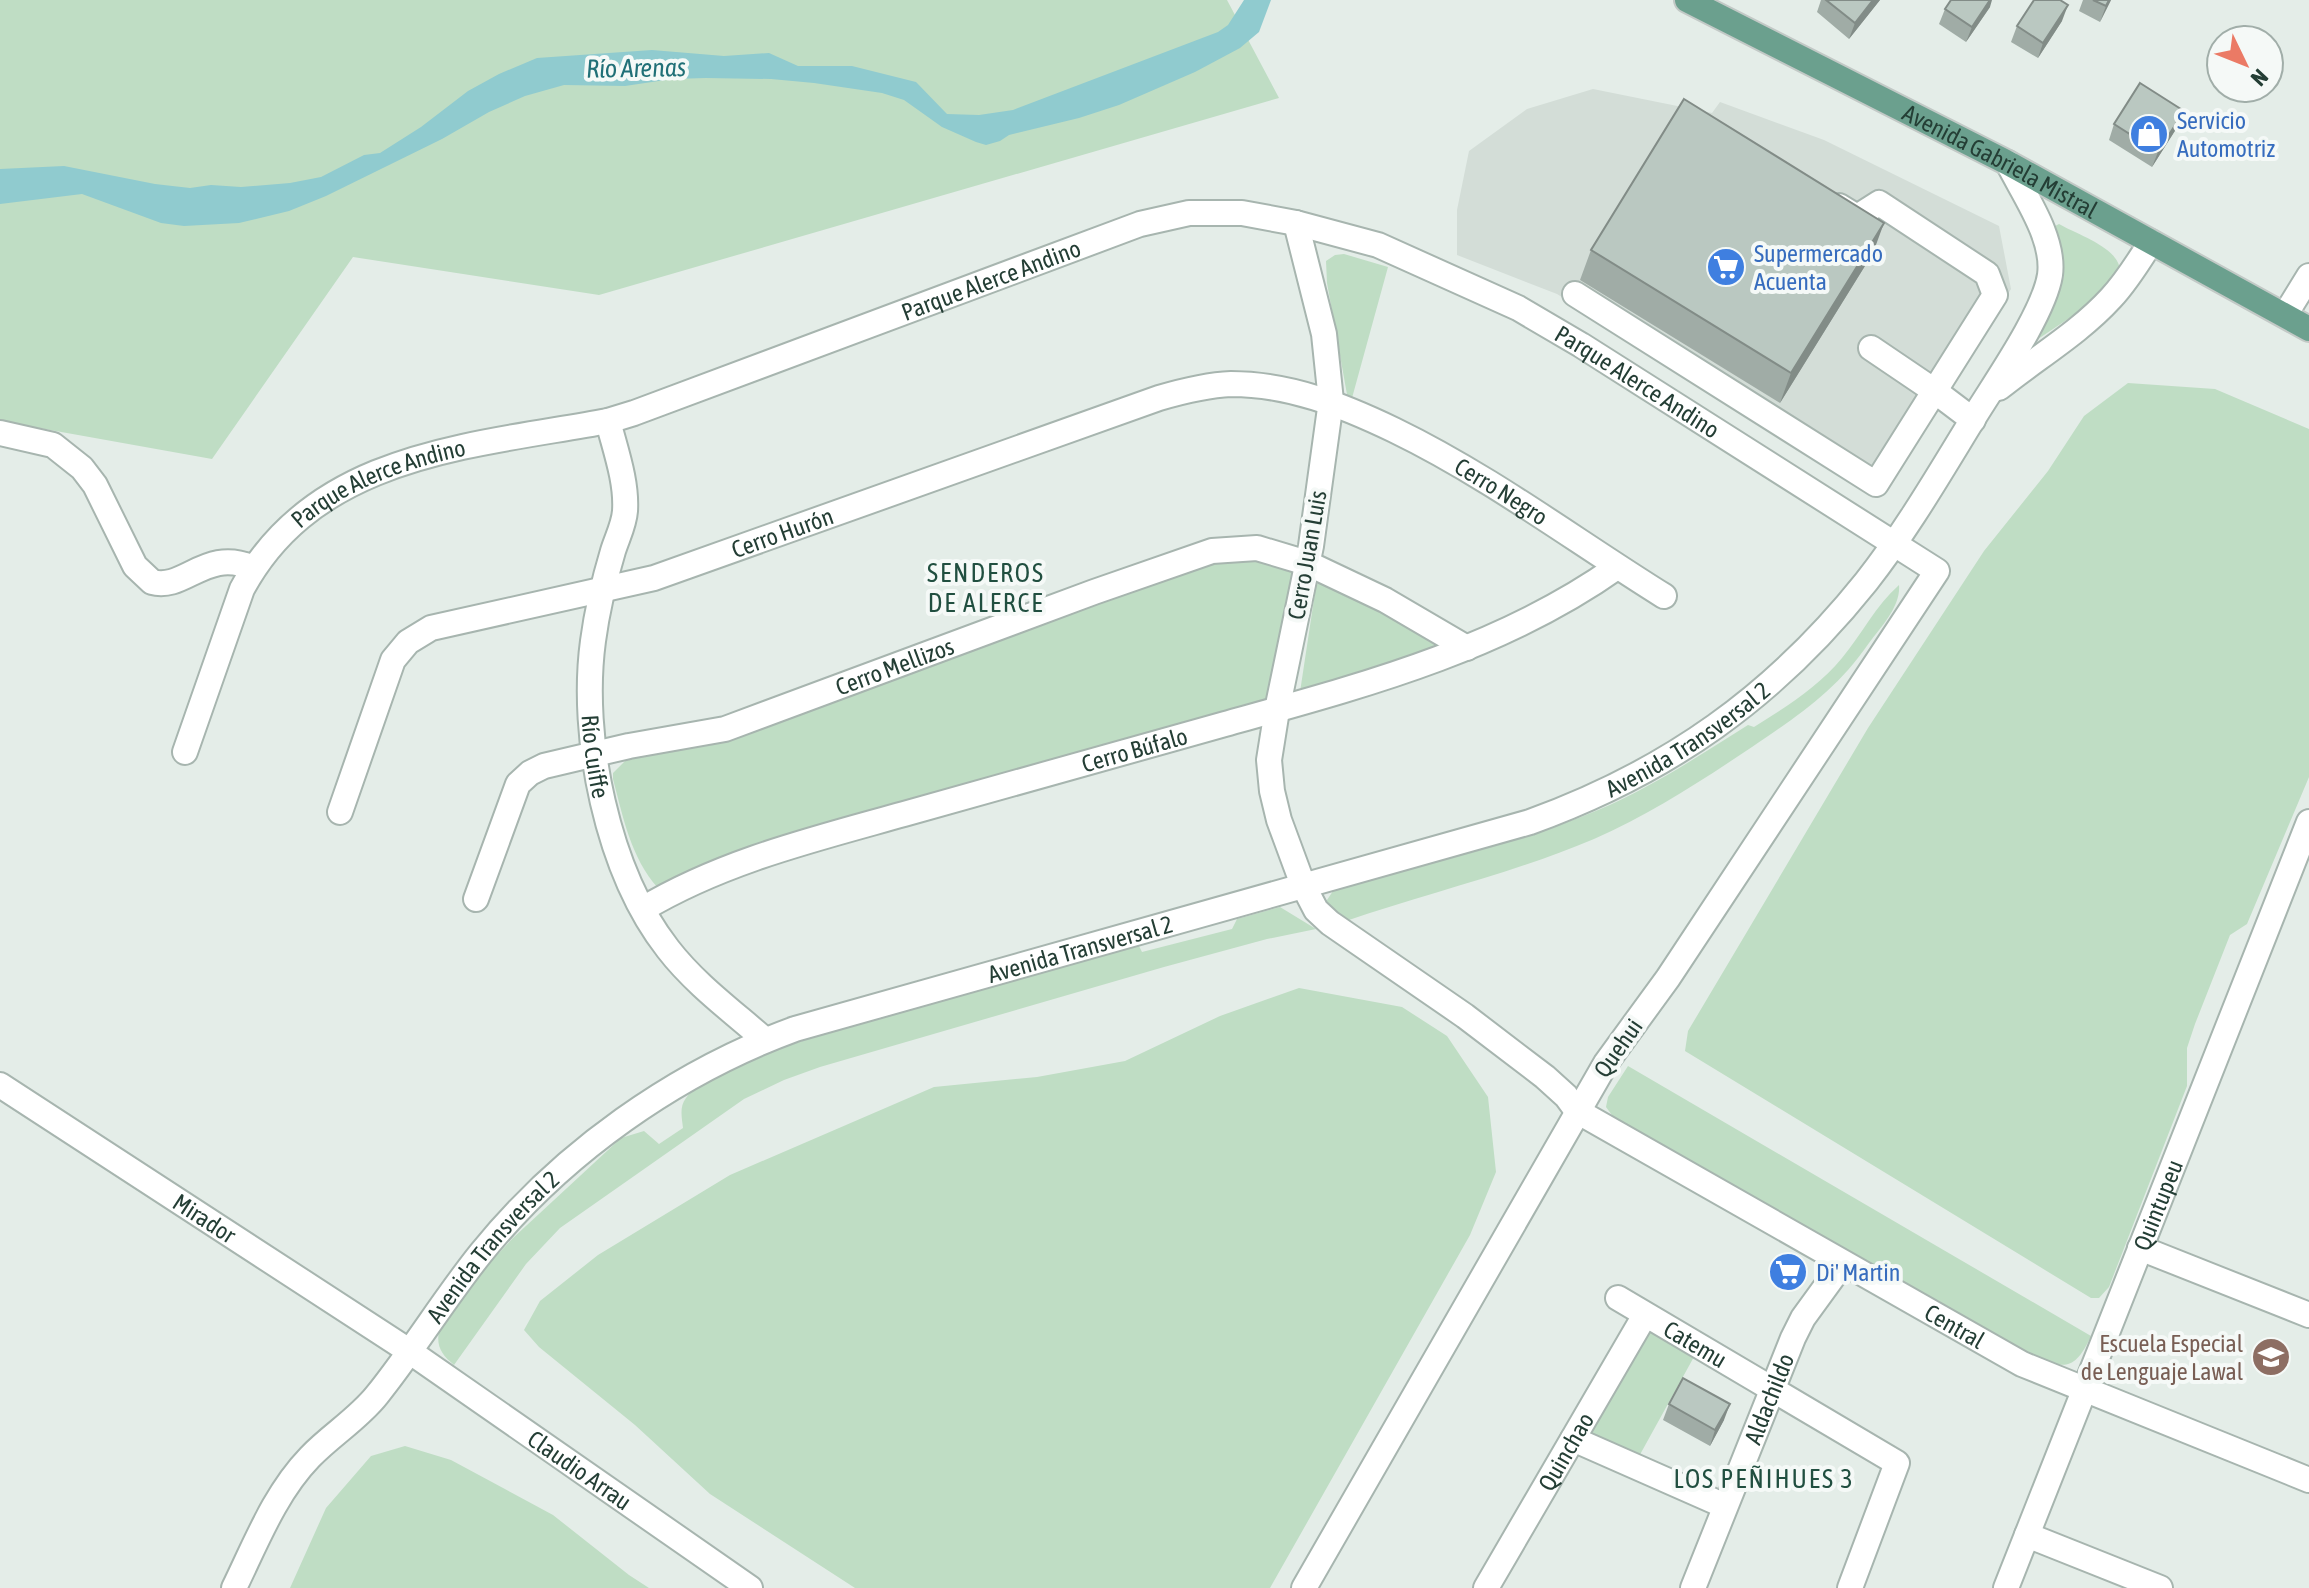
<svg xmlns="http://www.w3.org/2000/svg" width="2309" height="1588" font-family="'Asap Condensed',sans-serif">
<rect width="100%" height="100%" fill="#e4ede8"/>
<path fill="#d3ddd7" d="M 1593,89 L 1712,113 L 1720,102 L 1824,140 L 1999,226 L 2011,289 L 1882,496 L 1557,294 L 1457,255 L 1457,210 L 1469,151 L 1527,109 Z"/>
<path fill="#bfddc4" d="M 0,0 L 1227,0 L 1279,98 L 599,295 L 353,257 L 212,459 L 0,421 Z
M 2059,224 C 2078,235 2118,247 2120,270 L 2089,305 L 2032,343 L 2064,277 L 2063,253 L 2055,226 Z
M 1344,254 L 1388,267 L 1352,398 L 1348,400 L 1327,283 L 1326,261 L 1335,255 Z
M 2128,383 L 2215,389 L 2309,429 L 2309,777 L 2247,924 L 2230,935 L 2195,1024 L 2187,1048 L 2187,1086 L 2109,1287 L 2099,1298 L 2091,1298 L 1685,1051 L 1688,1031 L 1868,728 L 1984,551 L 2048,471 L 2084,416 Z
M 1248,554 L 1289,569 L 1293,576 L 1268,695 L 1262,704 L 658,888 C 631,858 623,817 613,779 L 613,773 L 627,759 L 715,743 L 1209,558 Z
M 1322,578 L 1444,646 L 1300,692 L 1316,586 Z
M 1899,585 C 1901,606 1881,627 1869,643 C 1836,691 1799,715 1752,747 C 1701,781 1651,814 1594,839 C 1514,873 1428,893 1346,921 L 1325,903 L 1333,891 C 1421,864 1513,846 1598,810 C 1651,788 1700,755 1748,725 L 1754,727 C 1786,707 1818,687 1842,658 C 1862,634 1876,605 1899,585 Z
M 1280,907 L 1316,929 L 1267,939 L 1164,967 L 820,1067 L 784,1080 L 744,1099 L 560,1228 L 526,1264 L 454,1365 C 442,1355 436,1347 439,1331 L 483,1270 L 513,1238 L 621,1138 L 644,1131 L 659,1144 L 683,1128 C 682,1118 679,1107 686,1098 C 715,1058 892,1015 945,1000 C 1010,982 1074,963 1138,944 L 1142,952 L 1232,929 L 1237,919 Z
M 1299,988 L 1402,1007 L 1447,1036 L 1488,1097 L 1496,1172 L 1470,1235 L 1270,1588 L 855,1588 L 710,1494 L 635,1425 L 539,1347 L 524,1330 L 540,1301 L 598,1255 L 730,1175 L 934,1087 L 1037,1077 L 1125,1061 L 1220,1016 Z
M 1628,1066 L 2091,1336 C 2074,1373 2063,1369 2028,1354 L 1617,1122 L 1606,1107 L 1608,1097 Z
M 1655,1332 L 1695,1355 L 1637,1460 L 1591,1437 L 1589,1430 L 1648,1333 Z
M 405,1446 L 451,1460 L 553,1515 L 629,1575 L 649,1588 L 290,1588 L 326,1508 L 371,1456 Z"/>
<path fill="#90cbcf" d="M 1244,0 L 1271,0 L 1259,32 L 1240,48 L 1195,72 L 1119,105 L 1079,118 L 1009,135 L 1000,141 L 986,145 L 976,142 L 942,127 L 904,100 L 882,93 L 814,83 L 771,79 L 706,78 L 672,79 L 625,86 L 564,85 L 525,96 L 489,112 L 442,139 L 326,196 L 289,211 L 239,223 L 184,226 L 161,223 L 82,194 L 0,204 L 0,169 L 64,166 L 155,184 L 190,188 L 211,185 L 241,187 L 290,183 L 321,177 L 364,155 L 380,153 L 421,127 L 468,91 L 499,74 L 537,58 L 652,50 L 724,56 L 769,53 L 798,66 L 852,66 L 916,82 L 947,114 L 979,115 L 1013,110 L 1218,32 L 1228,25 Z"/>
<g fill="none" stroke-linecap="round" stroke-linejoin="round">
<defs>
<g id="minor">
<path id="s1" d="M 1296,223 L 1324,334 L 1331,401 L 1311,546 L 1277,710 L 1269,760 L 1272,791 L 1279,820 L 1303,885 L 1316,910 L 1330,923 L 1465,1016 L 1545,1077 L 1566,1096 L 1577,1111 L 2022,1364 L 2309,1480"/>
<path d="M 1575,294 L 1876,484 L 1995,295 L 1987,274 L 1879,203 L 1857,217 L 1839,206"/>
<path d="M 2285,315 L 2309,276"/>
<path d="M 1871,348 L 1936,392 L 1973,420"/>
<path d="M 1999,388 C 2036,358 2079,333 2111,298 C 2127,281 2139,261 2151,242"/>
<path id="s2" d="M 608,421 C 615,449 627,481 625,511 C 624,525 617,538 613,551 C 604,581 597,611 593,641 C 580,737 607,871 668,949 C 695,984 732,1011 765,1040"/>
<path d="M 0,433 L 53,445 L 82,468 L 95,485 L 135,566 L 152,582 C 185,591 206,547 253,568"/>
<path id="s3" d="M 185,752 L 242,589 C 315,453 473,446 608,421 L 634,413 L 1140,224 L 1189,213 L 1242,213 L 1296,223 L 1378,245 L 1518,308 L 1581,345 L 1937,571 L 1668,978 L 1606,1063 L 1304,1588"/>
<path id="s4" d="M 340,812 L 393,660 L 408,642 L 431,628 L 654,578 L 1159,398 C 1183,391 1206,385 1231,384 C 1289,384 1342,405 1394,430 C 1489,476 1574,540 1664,596"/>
<path id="s5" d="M 476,899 L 518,784 L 530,773 L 544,766 L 629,746 L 725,729 L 1094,592 L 1212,551 L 1257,548 L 1307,563 L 1385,600 L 1467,648"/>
<path id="s6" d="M 643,909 C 723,861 815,839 904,814 C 1011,784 1118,754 1225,724 C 1361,686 1500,650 1617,567"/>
<path id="s7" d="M 0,1085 L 409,1351 L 750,1588"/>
<path d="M 2140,1248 L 2309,1315"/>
<path id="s8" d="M 1618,1298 L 1897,1463 L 1850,1588"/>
<path d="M 1573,1439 L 1725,1506"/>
<path d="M 2027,1535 L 2160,1588"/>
<path id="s9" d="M 234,1588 C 256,1543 275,1493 310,1457 C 331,1435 358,1419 377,1395 C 414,1349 444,1299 481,1253 C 562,1153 675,1073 795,1029 L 1530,822 C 1668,772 1774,697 1866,582 C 1907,530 1941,471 1976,414 C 1997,380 2044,313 2050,275 C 2055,238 2024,195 2008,163"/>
<path id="s10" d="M 1486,1588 L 1645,1315"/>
<path id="s11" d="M 1693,1588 L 1793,1338 L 1803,1318 L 1843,1263"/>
<path id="s12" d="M 2006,1588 L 2309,822"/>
</g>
<g id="major">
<path id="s13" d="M 1687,0 L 2008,163 L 2309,329"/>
</g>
</defs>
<use href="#minor" stroke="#a7b5af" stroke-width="28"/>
<use href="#major" stroke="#c2c9c6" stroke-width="28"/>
<use href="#minor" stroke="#fff" stroke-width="24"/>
<use href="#major" stroke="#6ba08e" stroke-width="24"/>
</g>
<path fill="#a0aca6" d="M 1821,0 L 1880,0 L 1849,39 L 1817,12 Z
M 2083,0 L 2111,0 L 2100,22 L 2079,11 Z
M 1990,7 L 1966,42 L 1939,24 L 1945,9 Z
M 2062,21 L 2038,58 L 2011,42 L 2017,26 Z
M 2184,111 L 2178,126 L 2152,167 L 2109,140 L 2114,124 Z
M 1591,250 L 1873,253 L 1780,403 L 1580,280 Z
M 1669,1404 L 1724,1420 L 1710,1446 L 1663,1420 Z"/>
<path fill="#828c87" d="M 1873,0 L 1880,0 L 1849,39 L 1855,23 Z
M 1990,0 L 1992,0 L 1990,7 L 1966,42 L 1972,27 Z
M 2109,0 L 2111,0 L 2100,22 L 2106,6 Z
M 2068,5 L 2062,21 L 2038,58 L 2043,43 Z
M 2184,111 L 2178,126 L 2152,167 L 2158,152 Z
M 1884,223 L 1873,253 L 1780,403 L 1791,373 Z
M 1730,1404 L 1724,1420 L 1710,1446 L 1715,1430 Z"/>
<path fill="#bac8c1" stroke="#828c87" stroke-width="2" d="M 1826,0 L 1873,0 L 1855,23 Z
M 1951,0 L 1990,0 L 1972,27 L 1945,9 Z
M 2034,0 L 2060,0 L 2068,5 L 2043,43 L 2017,26 Z
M 2093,0 L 2109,0 L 2106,6 Z
M 2140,83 L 2184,111 L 2158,152 L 2114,124 Z
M 1684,99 L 1884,223 L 1791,373 L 1591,250 Z
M 1683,1378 L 1730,1404 L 1715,1430 L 1669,1404 Z"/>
<defs>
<symbol id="shop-disc" viewBox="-11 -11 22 22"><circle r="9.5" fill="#3f7fe0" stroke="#f5f9f7"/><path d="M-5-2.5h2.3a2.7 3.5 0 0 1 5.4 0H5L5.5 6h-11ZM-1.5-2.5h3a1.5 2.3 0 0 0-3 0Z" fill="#fff"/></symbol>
<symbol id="supermarket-disc" viewBox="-11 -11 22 22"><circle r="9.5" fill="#3f7fe0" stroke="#f5f9f7"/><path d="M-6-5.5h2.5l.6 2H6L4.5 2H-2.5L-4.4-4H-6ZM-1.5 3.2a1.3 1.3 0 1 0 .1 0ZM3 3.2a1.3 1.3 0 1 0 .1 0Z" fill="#fff"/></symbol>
<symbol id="school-disc" viewBox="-11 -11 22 22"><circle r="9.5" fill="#8d6e63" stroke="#f5f9f7"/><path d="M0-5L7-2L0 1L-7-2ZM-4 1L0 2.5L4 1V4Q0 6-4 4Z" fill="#fff"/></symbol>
</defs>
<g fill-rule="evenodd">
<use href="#shop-disc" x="2127" y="112" width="44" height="44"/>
<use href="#supermarket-disc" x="1704" y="245" width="44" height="44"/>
<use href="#supermarket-disc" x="1766" y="1250" width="44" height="44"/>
<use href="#school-disc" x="2249" y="1335" width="44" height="44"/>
</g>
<g text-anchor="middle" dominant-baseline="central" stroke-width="8" stroke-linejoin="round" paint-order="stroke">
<g font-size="24" fill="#366cbe" stroke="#f5f9f7" text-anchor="start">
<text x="2177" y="120">Servicio<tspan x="2177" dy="28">Automotriz</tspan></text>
<text x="1754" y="253">Supermercado<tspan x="1754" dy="28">Acuenta</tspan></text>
<text x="1816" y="1272">Di' Martin</text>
</g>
<g font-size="24" fill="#243e35" stroke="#f5f9f7">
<text stroke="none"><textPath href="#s13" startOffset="352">Avenida Gabriela Mistral</textPath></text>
<text stroke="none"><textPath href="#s3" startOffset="1000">Parque Alerce Andino</textPath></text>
<text stroke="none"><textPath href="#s3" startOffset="1696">Parque Alerce Andino</textPath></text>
<text stroke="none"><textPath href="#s3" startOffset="352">Parque Alerce Andino</textPath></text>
<text stroke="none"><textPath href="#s4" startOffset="1344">Cerro Negro</textPath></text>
<text stroke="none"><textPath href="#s4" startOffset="576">Cerro Hurón</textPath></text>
<text transform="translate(1307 555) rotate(-80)">Cerro Juan Luis</text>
<text stroke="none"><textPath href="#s5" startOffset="520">Cerro Mellizos</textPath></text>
<text stroke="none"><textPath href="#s9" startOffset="1752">Avenida Transversal 2</textPath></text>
<text stroke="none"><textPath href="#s6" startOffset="518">Cerro Búfalo</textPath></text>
<text stroke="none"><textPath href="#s2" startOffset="342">Río Cuiffe</textPath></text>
<text stroke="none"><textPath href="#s9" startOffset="1106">Avenida Transversal 2</textPath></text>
<text transform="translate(1618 1048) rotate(-55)">Quehui</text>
<text stroke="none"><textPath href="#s12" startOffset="412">Quintupeu</textPath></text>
<text stroke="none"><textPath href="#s7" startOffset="244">Mirador</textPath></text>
<text stroke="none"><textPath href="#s9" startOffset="432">Avenida Transversal 2</textPath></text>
<text stroke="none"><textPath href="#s1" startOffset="1470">Central</textPath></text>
<text stroke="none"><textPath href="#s8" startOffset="90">Catemu</textPath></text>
<text stroke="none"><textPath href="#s11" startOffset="204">Aldachildo</textPath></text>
<text stroke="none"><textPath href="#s10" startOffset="158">Quinchao</textPath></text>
<text stroke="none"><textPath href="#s7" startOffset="696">Claudio Arrau</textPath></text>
</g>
<g font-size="24" fill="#785e54" stroke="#f5f9f7" text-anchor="end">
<text x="2243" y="1343">Escuela Especial<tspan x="2243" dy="28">de Lenguaje Lawal</tspan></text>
</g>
<g font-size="26" font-style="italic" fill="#217077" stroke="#f5f9f7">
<text transform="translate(636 68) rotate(-1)">Río Arenas</text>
</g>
<g font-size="26" letter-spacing="2" fill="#214f40" stroke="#f5f9f7">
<text x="986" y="573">SENDEROS<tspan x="986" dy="30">DE ALERCE</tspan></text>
<text x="1764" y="1479">LOS PEÑIHUES 3</text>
</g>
</g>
<g transform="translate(2245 64) rotate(133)"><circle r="38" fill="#f5f9f7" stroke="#a1aea9" stroke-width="2"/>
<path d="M0-6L14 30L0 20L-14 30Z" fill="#eb7a65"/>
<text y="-12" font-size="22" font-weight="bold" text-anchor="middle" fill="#243e35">N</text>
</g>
</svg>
